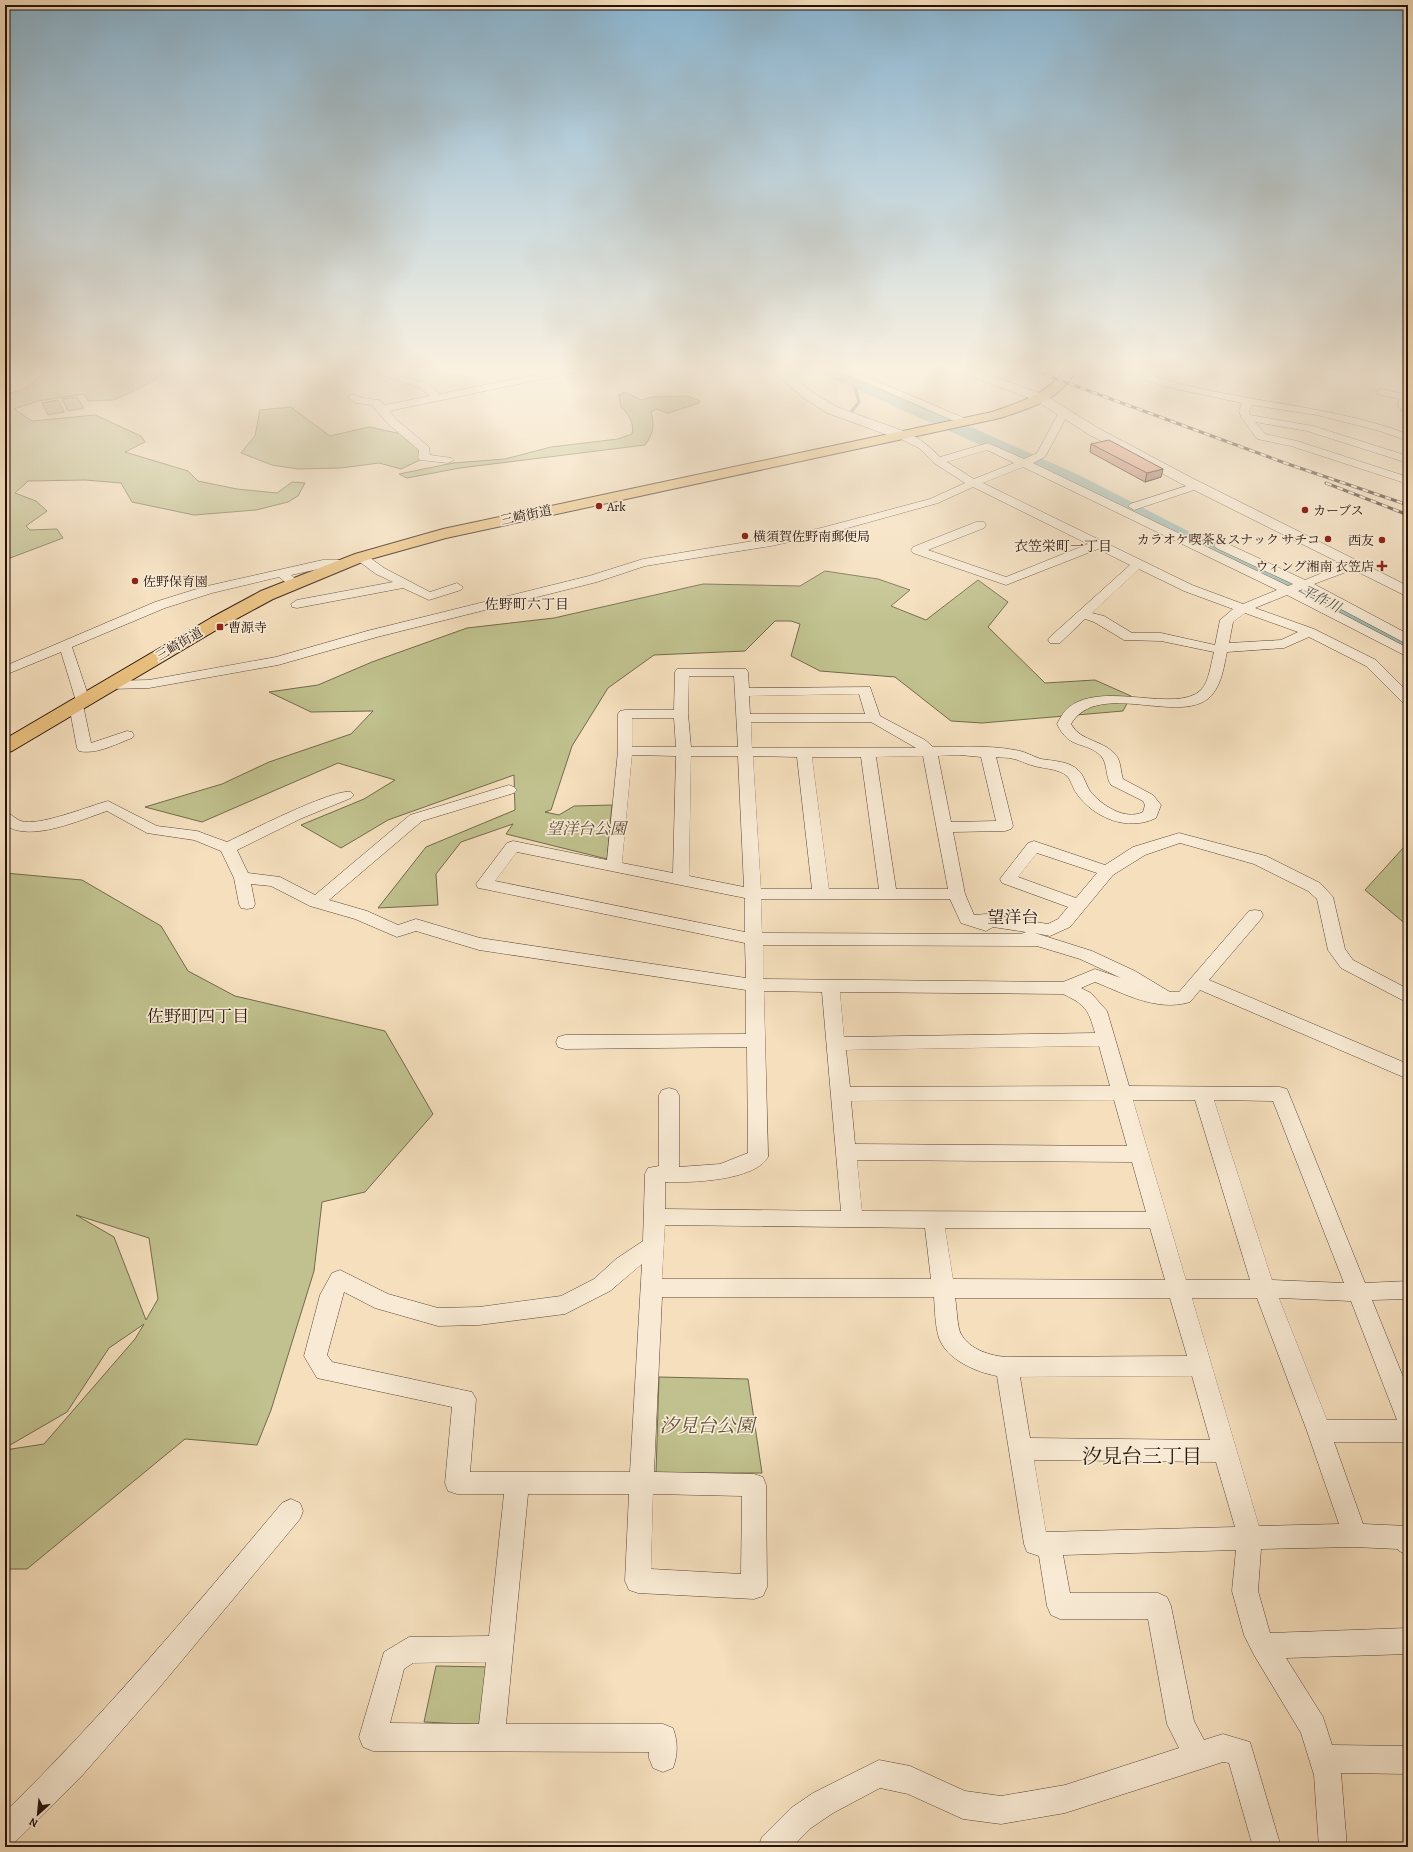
<svg xmlns="http://www.w3.org/2000/svg" width="1413" height="1852" font-family="Alegreya,'Noto Serif JP',serif">
<rect width="100%" height="100%" fill="#f5dfbd"/>
<filter id="stains"><feTurbulence type="fractalNoise" baseFrequency=".005" numOctaves="4"/><feColorMatrix values="0 0 0 0 .2 0 0 0 0 .09 0 0 0 0 .02 0 0 0 .5 -.17"/></filter>
<radialGradient id="worn" r=".72"><stop offset=".6" stop-color="#630" stop-opacity="0"/><stop offset="1" stop-color="#630" stop-opacity=".3"/></radialGradient>
<path fill="#c0c18e" stroke="#726a4c" fill-rule="evenodd" d="M 51,367 L 164,368 L 157,379 L 130,393 L 113,400 L 88,401 L 84,394 L 38,401 L 14,409 L 32,421 L 95,415 L 141,436 L 145,442 L 125,452 L 188,471 L 198,481 L 237,489 L 277,493 L 292,482 L 305,483 L 298,496 L 288,502 L 256,510 L 194,515 L 132,502 L 121,483 L 85,480 L 28,481 L 15,493 L 36,501 L 47,511 L 26,526 L 30,530 L 57,529 L 63,538 L 5,560 L 5,394 C 31,390 32,380 51,367 Z
M 625,392 L 641,400 L 652,397 L 687,396 L 700,401 L 699,403 L 668,413 L 656,409 L 651,412 C 655,425 653,434 645,445 L 460,468 L 407,478 L 399,474 L 453,463 L 505,459 L 551,447 L 618,439 L 632,434 C 635,424 628,413 621,407 L 619,395 Z
M 77,397 L 84,408 L 68,411 L 62,399 Z
M 58,400 L 64,412 L 48,415 L 42,403 Z
M 291,407 L 330,436 L 369,427 L 411,436 L 424,458 L 401,469 L 379,463 L 341,468 L 298,469 L 272,465 L 241,453 L 255,436 L 260,410 Z
M 825,571 L 878,579 L 910,590 L 891,606 L 926,620 L 978,580 L 1008,602 L 988,627 L 1045,683 L 1095,680 L 1131,696 L 1123,711 L 982,723 L 951,721 L 895,677 L 820,671 L 791,656 L 800,624 L 791,621 L 775,621 L 745,651 L 654,655 L 608,688 L 572,746 L 551,810 L 545,812 L 559,815 L 574,806 L 612,805 L 607,859 L 506,834 L 513,824 L 461,842 L 436,874 L 438,905 L 378,908 L 426,847 L 515,810 L 514,775 L 388,820 L 341,848 L 301,825 L 364,799 L 395,780 L 338,763 L 202,822 L 145,807 L 222,784 L 269,762 L 351,734 L 373,711 L 311,712 L 269,692 L 318,685 L 372,662 L 467,628 L 554,618 L 703,584 L 800,586 Z
M 1408,845 L 1408,926 L 1365,890 L 1404,847 Z
M 5,873 L 82,880 L 161,926 L 188,971 L 235,996 L 385,1031 L 433,1114 L 365,1192 L 322,1202 L 314,1271 L 271,1410 L 257,1445 L 185,1439 L 27,1569 L 5,1569 L 5,1450 L 44,1444 L 135,1339 L 144,1324 L 109,1348 L 67,1412 L 5,1448 ZM 76,1215 L 149,1238 L 158,1299 L 146,1320 L 114,1237 Z
M 659,1377 L 748,1379 L 762,1473 L 656,1473 Z
M 436,1666 L 492,1667 L 484,1725 L 424,1722 Z"/>
<g fill="none" stroke-linecap="round" stroke-linejoin="round">
<path stroke="#6d7871" stroke-width="3" d="M 852,411 L 859,402 L 853,381"/>
<path fill="#9dbcb5" fill-rule="evenodd" d="M 809,367 L 831,367 L 859,377 L 1081,476 L 1188,531 L 1319,589 L 1408,637 L 1408,653 L 1400,651 L 1305,597 L 1174,539 L 1067,484 L 847,385 L 811,370 Z"/>
<defs>
<path id="minor" d="M 361,367 L 375,367 L 428,384 L 440,394 L 573,367 L 591,367 L 586,370 L 389,411 L 396,419 L 429,447 L 430,455 L 452,458 L 454,460 L 448,463 L 420,460 L 418,458 L 419,450 L 388,424 L 372,405 L 356,403 L 347,397 L 352,394 L 362,398 L 379,400 L 385,405 L 430,396 L 420,388 L 362,369 Z
M 830,367 L 843,367 L 969,420 L 970,422 L 965,425 L 961,424 Z
M 1111,367 L 1125,367 L 1144,373 L 1165,367 L 1180,367 L 1179,369 L 1154,376 C 1237,403 1325,403 1408,434 L 1408,441 L 1380,431 L 1317,415 L 1252,405 L 1249,411 L 1250,415 L 1313,426 L 1408,456 L 1408,463 L 1307,431 L 1255,422 L 1265,434 L 1297,441 L 1408,477 L 1408,484 L 1291,446 L 1257,439 L 1241,417 L 1239,411 L 1242,403 L 1167,387 L 1112,369 Z
M 1328,367 L 1338,367 L 1342,373 L 1337,376 L 1333,375 Z
M 1381,389 L 1408,395 L 1408,414 L 1404,413 L 1398,406 L 1399,399 L 1377,394 L 1376,392 Z
M 1063,411 L 1068,414 L 1045,457 L 1033,463 L 1288,586 L 1293,584 L 1216,548 L 1214,545 L 1220,541 L 1224,542 L 1305,580 L 1349,562 L 1357,562 L 1359,565 L 1357,568 L 1314,584 L 1408,634 L 1408,643 L 1403,642 L 1303,589 L 1298,591 L 1408,648 L 1408,657 L 1287,595 L 1255,608 L 1314,629 L 1376,660 L 1408,692 L 1408,704 L 1403,703 L 1366,666 L 1309,637 L 1284,648 L 1227,652 C 1224,666 1222,683 1212,695 C 1183,728 1098,678 1071,724 C 1081,743 1106,739 1118,758 C 1121,765 1121,773 1123,779 L 1153,795 L 1161,805 L 1156,818 C 1128,832 1094,818 1077,794 C 1073,789 1071,780 1067,776 C 1058,768 1042,769 1031,765 C 1026,764 1020,760 1014,759 C 1008,757 1002,758 996,757 L 1013,826 L 1011,829 L 1005,831 L 953,832 L 965,894 L 974,915 L 986,914 L 1048,924 L 1058,919 L 1068,907 L 1002,883 L 1000,879 L 1028,843 L 1034,841 L 1040,843 L 1105,865 L 1133,847 L 1179,833 L 1266,856 L 1320,883 L 1333,897 L 1345,949 L 1353,960 L 1408,989 L 1408,1003 L 1341,968 L 1328,950 L 1317,899 L 1308,891 L 1254,864 L 1180,843 L 1145,855 L 1113,875 L 1070,927 L 1050,936 L 1035,933 L 1092,951 L 1135,971 L 1170,992 L 1179,992 L 1249,911 L 1255,910 L 1261,911 L 1263,915 L 1261,919 L 1209,980 L 1408,1064 L 1408,1079 L 1200,990 L 1190,1002 C 1157,1012 1125,994 1095,982 L 1081,988 L 1091,993 L 1107,1011 L 1129,1086 L 1280,1087 L 1287,1089 L 1365,1283 L 1408,1281 L 1408,1299 L 1372,1300 L 1408,1389 L 1408,1442 L 1334,1442 L 1363,1524 L 1408,1526 L 1408,1555 L 1399,1551 L 1398,1549 L 1355,1547 L 1261,1549 L 1258,1591 L 1270,1633 L 1408,1628 L 1408,1654 L 1286,1658 L 1323,1717 L 1332,1745 L 1408,1746 L 1408,1774 L 1341,1773 L 1347,1847 L 1319,1847 L 1314,1775 L 1301,1733 L 1254,1655 L 1244,1635 L 1232,1591 L 1236,1550 L 1063,1555 L 1070,1593 L 1158,1593 L 1167,1597 L 1171,1606 L 1194,1721 L 1204,1740 L 1223,1734 L 1250,1742 L 1281,1847 L 1253,1847 L 1229,1763 L 1223,1762 L 1065,1813 L 1001,1824 L 963,1819 L 908,1794 L 880,1788 L 833,1813 L 811,1828 L 792,1847 L 758,1847 L 762,1837 L 791,1808 L 813,1793 L 879,1760 L 910,1766 L 965,1791 L 1001,1796 L 1065,1785 L 1179,1748 L 1167,1724 L 1148,1619 L 1060,1619 L 1051,1615 L 1047,1606 L 1039,1556 L 1027,1552 L 1024,1544 L 997,1376 C 976,1372 947,1360 939,1338 C 935,1326 935,1310 934,1297 L 662,1297 L 654,1472 L 754,1474 L 763,1477 L 766,1485 L 767,1587 L 763,1596 L 754,1599 L 638,1593 L 629,1590 L 625,1581 L 629,1494 L 528,1494 L 506,1724 L 663,1724 L 673,1728 C 678,1742 678,1754 673,1768 L 663,1772 L 653,1768 L 649,1758 L 649,1752 L 373,1751 L 363,1747 L 359,1737 L 384,1652 L 409,1637 L 489,1636 L 504,1494 L 457,1494 L 448,1491 L 445,1483 L 452,1407 L 317,1378 L 304,1356 L 320,1295 L 332,1273 L 340,1270 L 388,1294 L 438,1308 L 479,1307 L 561,1296 L 594,1279 L 616,1259 L 643,1241 L 645,1174 L 648,1168 L 659,1166 L 659,1095 L 662,1090 L 669,1088 L 676,1090 L 679,1095 L 679,1167 L 720,1164 L 748,1153 L 747,1047 L 565,1049 L 558,1047 L 556,1042 L 558,1037 L 565,1035 L 746,1034 L 746,990 L 479,950 L 416,931 L 397,937 L 355,919 L 310,906 L 271,886 L 251,884 L 255,904 L 253,908 L 247,909 L 241,908 L 239,904 L 234,878 L 221,851 L 194,840 L 147,833 L 107,811 C 80,820 30,843 5,825 L 5,812 C 12,814 15,819 21,821 C 38,827 89,806 108,801 L 157,826 L 197,831 L 227,842 C 248,832 334,788 351,792 L 354,795 L 351,798 L 300,819 L 237,850 L 248,873 L 280,877 L 315,895 L 410,815 L 509,785 L 514,787 L 517,790 L 514,793 L 422,821 L 329,900 L 367,911 L 398,925 L 416,919 L 480,938 L 746,978 L 745,943 L 484,889 L 478,888 L 476,884 L 507,843 L 513,841 L 607,860 L 618,751 L 618,714 L 620,711 L 625,710 L 674,710 L 675,672 L 677,669 L 746,669 L 748,672 L 749,688 L 870,687 L 880,716 L 925,740 L 933,747 C 960,747 989,745 1015,750 C 1024,751 1032,756 1041,759 C 1053,761 1069,761 1078,770 C 1084,775 1086,785 1090,791 C 1101,805 1125,821 1143,812 L 1145,805 L 1143,801 L 1111,785 C 1105,776 1108,764 1101,756 C 1085,740 1070,751 1057,724 C 1060,718 1064,711 1069,707 C 1104,680 1176,714 1201,690 C 1209,682 1211,663 1214,652 L 1161,641 L 1124,640 L 1094,622 L 1085,619 L 1060,643 L 1050,643 L 1048,640 L 1050,637 L 1130,565 L 1098,549 L 1006,585 L 913,553 L 911,550 L 913,547 L 976,522 L 984,522 L 986,525 L 984,528 L 928,550 L 1006,577 L 1088,544 L 973,487 L 938,503 L 826,534 L 771,546 L 645,566 L 597,582 L 377,637 L 278,665 L 149,688 L 110,689 L 105,688 L 103,685 L 105,682 L 110,681 L 149,680 L 276,657 L 367,631 L 589,576 L 643,559 L 771,538 L 821,528 L 930,499 L 965,483 L 934,463 L 919,448 L 897,437 L 896,435 L 897,433 C 911,429 931,448 940,457 L 988,443 L 1024,459 L 1037,453 L 1058,414 ZM 987,450 L 1014,463 L 974,479 L 947,462 ZM 1023,467 L 1277,590 L 1243,604 L 1192,585 L 983,483 ZM 1139,569 L 1184,591 L 1233,609 L 1220,620 L 1215,645 L 1161,633 L 1132,633 L 1104,616 L 1092,613 ZM 1245,613 L 1298,632 L 1281,640 L 1229,643 L 1233,622 ZM 689,676 L 734,676 L 738,747 L 691,747 L 688,714 ZM 859,694 L 865,714 L 750,714 L 749,696 ZM 632,718 L 674,718 L 676,747 L 632,747 ZM 751,722 L 871,722 L 916,748 L 752,748 ZM 632,755 L 676,756 L 673,873 L 622,863 ZM 960,755 L 981,757 L 996,821 L 951,822 L 938,756 ZM 691,756 L 738,756 L 744,887 L 689,876 ZM 753,756 L 797,757 L 812,889 L 761,889 ZM 923,756 L 948,889 L 896,889 L 876,757 ZM 812,757 L 861,757 L 879,889 L 829,889 ZM 517,852 L 745,898 L 745,932 L 495,881 ZM 1037,853 L 1097,873 L 1076,898 L 1018,877 ZM 761,899 L 950,899 L 961,923 L 986,931 L 993,927 L 1026,932 L 1021,934 L 762,933 ZM 763,945 L 1037,946 L 1080,959 L 1121,978 L 1095,969 L 1063,982 L 763,979 ZM 764,991 L 822,992 L 841,1211 L 665,1209 L 665,1182 C 690,1183 755,1181 768,1157 ZM 840,992 L 1063,994 C 1086,1005 1088,1009 1095,1033 L 844,1037 ZM 1099,1046 L 1110,1086 L 850,1087 L 846,1050 ZM 1114,1100 L 1127,1146 L 855,1144 L 851,1101 ZM 1133,1100 L 1195,1100 L 1250,1280 L 1186,1280 ZM 1214,1100 L 1273,1101 L 1344,1283 L 1272,1280 ZM 857,1160 L 1132,1162 L 1146,1212 L 862,1211 ZM 665,1225 L 925,1228 L 931,1279 L 662,1279 ZM 945,1228 L 1150,1228 L 1165,1280 L 953,1279 ZM 642,1264 L 630,1472 L 470,1472 L 476,1399 L 472,1392 L 332,1362 L 327,1355 L 344,1292 L 375,1308 L 438,1326 L 479,1325 L 565,1314 L 610,1291 ZM 955,1298 L 1170,1298 L 1187,1356 L 1007,1357 C 991,1356 970,1350 961,1334 C 957,1327 957,1307 955,1298 ZM 1192,1298 L 1257,1298 L 1307,1431 L 1339,1524 L 1259,1526 ZM 1279,1298 L 1351,1301 L 1397,1420 L 1327,1420 ZM 1192,1376 L 1210,1440 L 1030,1438 L 1020,1377 ZM 1034,1460 L 1216,1462 L 1235,1527 L 1046,1532 ZM 653,1494 L 742,1496 L 741,1574 L 651,1569 ZM 486,1662 L 479,1724 L 390,1723 L 404,1669 L 413,1663 Z
M 1196,483 L 1202,486 L 1200,488 L 1134,510 L 1128,506 L 1130,504 Z
M 361,553 L 365,554 L 384,568 L 430,592 L 457,583 L 463,587 L 461,590 L 429,600 L 403,588 L 297,608 L 292,607 L 291,604 L 297,600 L 393,582 L 376,574 L 357,560 L 355,557 L 357,554 Z
M 323,560 L 341,560 L 347,564 L 341,568 L 323,568 L 291,575 L 300,583 L 294,587 L 290,586 L 279,577 L 212,593 L 165,608 L 72,647 L 90,701 L 88,704 L 83,705 L 91,743 L 127,731 L 132,732 L 134,735 L 132,738 C 116,744 96,755 79,751 L 77,748 L 69,705 L 71,702 L 76,701 L 61,652 L 5,675 L 5,666 L 155,602 L 203,587 Z
M 291,1499 L 300,1503 L 303,1511 L 300,1519 L 159,1688 L 79,1779 L 15,1842 L 5,1846 L 5,1812 C 104,1715 193,1609 282,1503 Z"/>
<path id="tertiary" d="M 768,367 L 781,367 L 812,392 L 837,407 L 906,432 L 908,435 L 906,438 L 896,438 L 827,413 L 804,398 Z
M 952,367 L 968,367 L 1045,395 L 1098,428 L 1190,477 L 1408,586 L 1408,597 L 1180,483 L 1088,434 L 1037,401 L 954,370 Z"/>
<path id="primary" d="M 1066,367 L 1078,367 C 1061,400 1033,407 1000,418 L 446,538 L 367,560 L 273,599 L 223,626 L 12,751 L 5,753 L 5,739 L 211,618 L 261,591 L 355,554 L 443,529 L 992,412 C 1020,402 1050,394 1066,367 Z"/>
</defs>
<use href="#minor" stroke="#594538" stroke-width="1"/>
<use href="#tertiary" stroke="#594538" stroke-width="1"/>
<use href="#primary" stroke="#25120b" stroke-width="2"/>
<use href="#minor" fill="#f8ead4" fill-rule="evenodd"/>
<use href="#tertiary" fill="#f8ead4" fill-rule="evenodd"/>
<use href="#primary" fill="#eac07e" fill-rule="evenodd"/>
<defs>
<path id="rail" d="M 1024,367 L 1285,463 L 1408,505
M 1326,483 L 1408,515"/>
</defs>
<use href="#rail" stroke="#25120b" stroke-width="3"/>
<use href="#rail" stroke="#f8ead4" stroke-width="2" stroke-dasharray="6" stroke-linecap="butt"/>
</g>
<path fill="#c58976" stroke="#25120b" d="M 1091,444 L 1163,469 L 1161,477 L 1145,482 L 1090,452 Z"/>
<path fill="#a06f60" stroke="#25120b" d="M 1163,469 L 1161,477 L 1145,482 L 1147,473 Z"/>
<path fill="#e59f89" stroke="#25120b" d="M 1109,440 L 1163,469 L 1147,473 L 1091,444 Z"/>
<linearGradient id="sky" x2="0" y2="1"><stop stop-color="#8ab7d4"/><stop offset="0.59" stop-color="#faf1e1"/><stop offset="1" stop-color="#faf1e1" stop-opacity="0"/></linearGradient>
<rect width="1413" height="626" fill="url(#sky)"/>
<g fill="#8f2418" stroke="#f8ead4" stroke-width="1.5">
<circle cx="599" cy="506" r="4"/>
<circle cx="1305" cy="510" r="4"/>
<circle cx="745" cy="536" r="4"/>
<circle cx="1328" cy="539" r="4"/>
<circle cx="1382" cy="540" r="4"/>
<path d="M1380 560h4v4h4v4h-4v4h-4v-4h-4v-4h4z"/>
<circle cx="135" cy="581" r="4"/>
<rect x="216" y="623" width="8" height="8" rx="2"/>
</g>
<g text-anchor="middle" dominant-baseline="central" stroke-width="3.5" stroke-linejoin="round" paint-order="stroke">
<g font-size="13" fill="#25120b" stroke="#f8ead4" text-anchor="start">
<text x="607" y="506">Ark</text>
<text x="1313" y="510">カーブス</text>
<text x="753" y="536">横須賀佐野南郵便局</text>
<text x="1320" y="539" text-anchor="end">カラオケ喫茶＆スナック サチコ</text>
<text x="1374" y="540" text-anchor="end">西友</text>
<text x="1374" y="566" text-anchor="end">ウィング湘南 衣笠店</text>
<text x="143" y="581">佐野保育園</text>
<text x="228" y="627">曹源寺</text>
</g>
<g font-size="13" fill="#25120b" stroke="#f8ead4">
<text transform="translate(526 515) rotate(-12)">三崎街道</text>
<text transform="translate(179 644) rotate(-31)">三崎街道</text>
</g>
<g font-size="14" fill="#25120b" stroke="#f8ead4">
<text x="1063" y="546">衣笠栄町一丁目</text>
<text x="527" y="604">佐野町六丁目</text>
</g>
<g font-size="14" font-style="italic" fill="#4f4e46" stroke="#f8ead4">
<text transform="translate(1321 599) rotate(27)">平作川</text>
</g>
<g font-size="16" font-style="italic" fill="#5b4f39" stroke="#f8ead4">
<text x="586" y="829">望洋台公園</text>
</g>
<g font-size="17" fill="#25120b" stroke="#f8ead4">
<text x="1013" y="917">望洋台</text>
<text x="198" y="1016">佐野町四丁目</text>
</g>
<g font-size="19" font-style="italic" fill="#5b4f39" stroke="#f8ead4">
<text x="707" y="1426">汐見台公園</text>
</g>
<g font-size="20" fill="#25120b" stroke="#f8ead4">
<text x="1142" y="1456">汐見台三丁目</text>
</g>
</g>
<rect width="1413" height="1852" fill="none" stroke="#f5dfbd" stroke-width="20"/>
<rect x="6" y="6" width="1401" height="1840" fill="none" stroke="#25120b" stroke-width="2"/>
<rect x="10" y="10" width="1393" height="1832" fill="none" stroke="#25120b"/>
<g transform="translate(38 1814) rotate(207)" stroke="#f8ead4" stroke-width="3" paint-order="stroke">
<path d="M0-3L7 15L0 10L-7 15Z" fill="#25120b"/>
<text y="-6" font-size="11" font-weight="bold" text-anchor="middle" fill="#25120b">N</text>
</g>
<rect width="100%" height="100%" filter="url(#stains)"/>
<rect width="100%" height="100%" fill="url(#worn)"/>
</svg>
